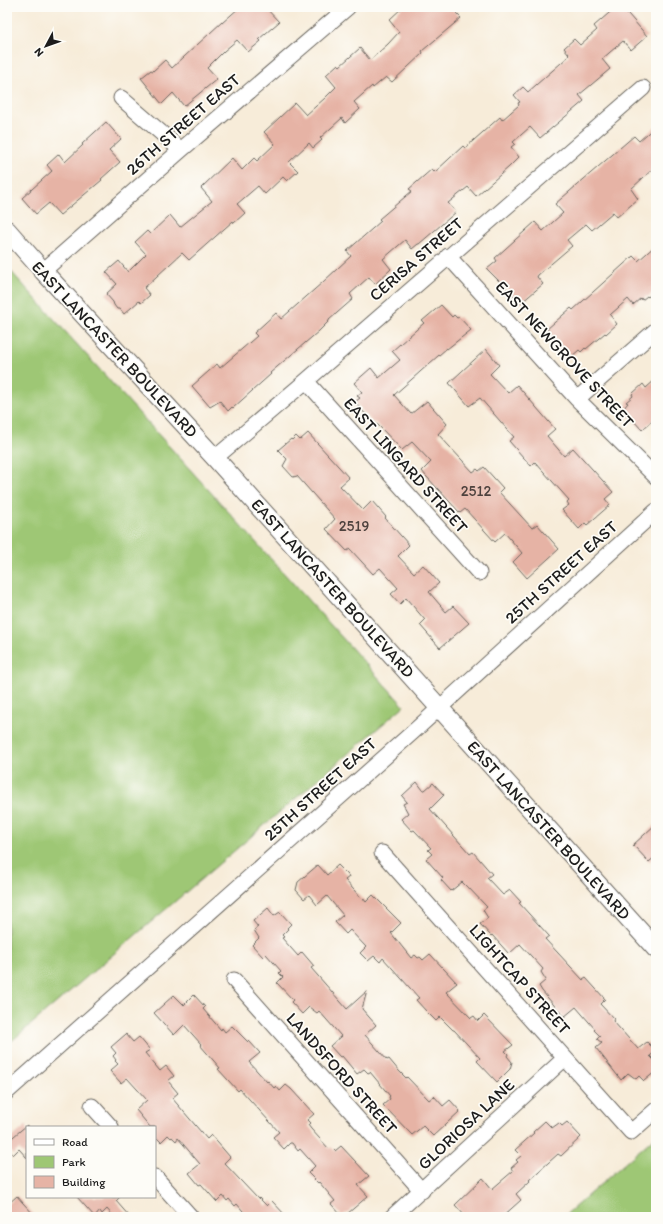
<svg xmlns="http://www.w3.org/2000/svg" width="663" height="1224" font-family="Itim,sans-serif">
<rect width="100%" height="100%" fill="#fdfcf7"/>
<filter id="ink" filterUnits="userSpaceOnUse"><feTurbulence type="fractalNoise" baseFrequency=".025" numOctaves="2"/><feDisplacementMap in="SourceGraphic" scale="8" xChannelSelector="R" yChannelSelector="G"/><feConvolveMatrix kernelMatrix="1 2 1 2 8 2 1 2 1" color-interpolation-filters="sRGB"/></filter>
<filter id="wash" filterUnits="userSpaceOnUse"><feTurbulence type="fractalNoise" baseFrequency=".012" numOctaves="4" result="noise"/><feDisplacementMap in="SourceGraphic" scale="16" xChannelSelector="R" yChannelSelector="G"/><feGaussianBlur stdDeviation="0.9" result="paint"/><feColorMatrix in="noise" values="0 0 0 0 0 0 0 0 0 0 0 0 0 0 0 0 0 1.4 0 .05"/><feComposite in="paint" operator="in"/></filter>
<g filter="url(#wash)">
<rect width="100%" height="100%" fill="#f7ecd9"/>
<path fill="#9ec774" stroke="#5d7248" d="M 7,267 L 404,706 L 7,1045 Z
M 656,1136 L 656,1217 L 563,1217 Z"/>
<g id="blocks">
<path fill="#e6b3a5" d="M 240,7 L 265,7 L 279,22 L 259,39 L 261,41 L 248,52 L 237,40 L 224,51 L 207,68 L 217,79 L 184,106 L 173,93 L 162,104 L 141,78 L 151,70 L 153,71 L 165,60 L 172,68 L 222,22 L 222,23 Z
M 403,7 L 450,7 L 461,18 L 422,51 L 423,53 L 392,82 L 386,77 L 373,88 L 372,86 L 354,102 L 360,109 L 345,123 L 342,118 L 320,138 L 322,140 L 313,148 L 309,143 L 289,162 L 298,171 L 287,181 L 283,177 L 265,194 L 258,186 L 237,204 L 245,213 L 234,223 L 233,221 L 189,260 L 182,253 L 144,288 L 150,295 L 141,303 L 139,301 L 124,314 L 120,309 L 117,309 L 114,305 L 113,302 L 106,294 L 117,284 L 106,272 L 119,261 L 128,272 L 146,254 L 135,242 L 147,231 L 150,234 L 170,215 L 180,227 L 212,201 L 201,188 L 232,158 L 242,170 L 254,158 L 257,161 L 275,144 L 264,132 L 295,103 L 306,115 L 325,98 L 336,87 L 326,75 L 338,64 L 340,66 L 360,48 L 370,60 L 388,44 L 399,32 L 389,20 Z
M 616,7 L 622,7 L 647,36 L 631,50 L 623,41 L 602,59 L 610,69 L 579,95 L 584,101 L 540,138 L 530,127 L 513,142 L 515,144 L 511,147 L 519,157 L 509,167 L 476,196 L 468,187 L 448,203 L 456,212 L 419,244 L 418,244 L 412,249 L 405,240 L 383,259 L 391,269 L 375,284 L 369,277 L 350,294 L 353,299 L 329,320 L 329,321 L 319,331 L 270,373 L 271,374 L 233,408 L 232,407 L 228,411 L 220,401 L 210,407 L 192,386 L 217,364 L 220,368 L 257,336 L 254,333 L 276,313 L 281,319 L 323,282 L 351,256 L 347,251 L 381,221 L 379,219 L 412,191 L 409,189 L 432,169 L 435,172 L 463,146 L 465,148 L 500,117 L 502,120 L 519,105 L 518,103 L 520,102 L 514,95 L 523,87 L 528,92 L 569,56 L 568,55 L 569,54 L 564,48 L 574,39 L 580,45 L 597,30 L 594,26 Z
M 106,122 L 121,139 L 109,150 L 120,162 L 101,179 L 102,180 L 60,215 L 49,203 L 36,214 L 22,198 L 52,171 L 47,165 L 59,154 L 65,162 L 83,145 L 82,144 Z
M 656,126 L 656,166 L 631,189 L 638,199 L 617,217 L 613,212 L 592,230 L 586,224 L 567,240 L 572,246 L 538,275 L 537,277 L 543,284 L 521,303 L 487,269 L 497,261 L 495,258 L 535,222 L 543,231 L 563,213 L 555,204 L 634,136 L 639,141 Z
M 656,245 L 656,290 L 648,297 L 647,296 L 642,300 L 641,298 L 633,305 L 628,299 L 610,315 L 617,324 L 606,334 L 605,333 L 586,349 L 585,348 L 581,352 L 579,350 L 571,357 L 547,329 L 571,308 L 573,310 L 633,256 L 638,261 Z
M 441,305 L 452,317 L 454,315 L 457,318 L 459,317 L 471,330 L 447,349 L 447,348 L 394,395 L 411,414 L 427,401 L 447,424 L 438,434 L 473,472 L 477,469 L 479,471 L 484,467 L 503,488 L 499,492 L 532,528 L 537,524 L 559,549 L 527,578 L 513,562 L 522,553 L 505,533 L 495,542 L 465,509 L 460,513 L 426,476 L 422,471 L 431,462 L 412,442 L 402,450 L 379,426 L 374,422 L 373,423 L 355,402 L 360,398 L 357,396 L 362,392 L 354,383 L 371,368 L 379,378 L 400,360 L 392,351 L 424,323 L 422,321 Z
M 486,349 L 499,365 L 490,374 L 508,393 L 517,385 L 555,429 L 547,436 L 564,456 L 573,448 L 613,492 L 605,499 L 610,505 L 587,525 L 585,523 L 579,529 L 562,510 L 569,505 L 567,502 L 569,500 L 535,462 L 531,466 L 509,441 L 514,437 L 480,398 L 469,406 L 449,383 Z
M 656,379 L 656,417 L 642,430 L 623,409 L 628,403 L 626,402 L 633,396 L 632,394 L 643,384 L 646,388 Z
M 308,433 L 349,478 L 340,486 L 363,510 L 372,501 L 386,517 L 385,518 L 409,545 L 398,556 L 414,573 L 423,565 L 439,583 L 429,592 L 446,612 L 453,606 L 469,623 L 440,648 L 420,625 L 425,620 L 406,598 L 400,604 L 391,594 L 398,588 L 380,568 L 373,574 L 350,549 L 347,551 L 326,529 L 335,519 L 297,476 L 293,477 L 283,466 L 287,459 L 278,450 L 291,439 L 292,440 L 296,436 L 300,440 Z
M 417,782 L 423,790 L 425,790 L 433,783 L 444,795 L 430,809 L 470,854 L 473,852 L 492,874 L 487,878 L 503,895 L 510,890 L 521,902 L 519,903 L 549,936 L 545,939 L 583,980 L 586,978 L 605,999 L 600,1004 L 614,1019 L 613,1021 L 638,1049 L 647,1042 L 656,1051 L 650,1056 L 656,1062 L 656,1071 L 644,1081 L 639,1076 L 636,1079 L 628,1073 L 621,1080 L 596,1048 L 602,1043 L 597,1039 L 600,1036 L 594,1030 L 595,1029 L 576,1007 L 564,1017 L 542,991 L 539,986 L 546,980 L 541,972 L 543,969 L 520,944 L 509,954 L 492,935 L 491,936 L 480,924 L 488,918 L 483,910 L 487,907 L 466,885 L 466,886 L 462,882 L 451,891 L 441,880 L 443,878 L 426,859 L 432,854 L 428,850 L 431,848 L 414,830 L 412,831 L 401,819 L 408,813 L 403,804 L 407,802 L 402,796 Z
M 656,824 L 656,856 L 649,862 L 633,845 Z
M 318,865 L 327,875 L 338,865 L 348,875 L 349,877 L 345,880 L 362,899 L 363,898 L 366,902 L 373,895 L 401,923 L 391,933 L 411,958 L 415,955 L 418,958 L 420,957 L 423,960 L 430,954 L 457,983 L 446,992 L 471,1018 L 474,1016 L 478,1021 L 484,1015 L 513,1045 L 505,1051 L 508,1054 L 507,1056 L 512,1062 L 510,1069 L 497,1082 L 477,1061 L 480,1058 L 454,1030 L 453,1030 L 440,1017 L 436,1021 L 426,1011 L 416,1000 L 419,998 L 383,958 L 380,962 L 374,956 L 368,961 L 360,953 L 366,947 L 350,930 L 346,934 L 335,922 L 343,915 L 327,896 L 317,905 L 309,895 L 304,899 L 296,890 L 298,882 Z
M 268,908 L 274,916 L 280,912 L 291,924 L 287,928 L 288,929 L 282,935 L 284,937 L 282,938 L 298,956 L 302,952 L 314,966 L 311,968 L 347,1009 L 367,991 L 362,1009 L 376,1025 L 365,1035 L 387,1060 L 389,1059 L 399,1071 L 406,1078 L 407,1077 L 429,1100 L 434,1096 L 443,1106 L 450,1100 L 460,1111 L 433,1136 L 423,1126 L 412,1135 L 383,1105 L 390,1099 L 389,1097 L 390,1096 L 370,1072 L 368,1073 L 364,1069 L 357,1074 L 342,1056 L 340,1057 L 330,1046 L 341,1036 L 319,1011 L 317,1013 L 309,1007 L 302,1014 L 291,1002 L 293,1000 L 277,983 L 283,977 L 279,973 L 281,971 L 266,954 L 263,957 L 252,945 L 259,938 L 254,930 L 258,927 L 253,921 Z
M 174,995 L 184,1005 L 194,995 L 205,1007 L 203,1009 L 221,1030 L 222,1028 L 225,1032 L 232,1026 L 248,1042 L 249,1041 L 260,1053 L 249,1062 L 267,1082 L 268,1081 L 274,1088 L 276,1086 L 280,1091 L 286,1085 L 291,1089 L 314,1114 L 307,1120 L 310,1123 L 308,1125 L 311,1129 L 329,1149 L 331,1147 L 335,1151 L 341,1146 L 369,1176 L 358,1185 L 368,1196 L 347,1214 L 346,1213 L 342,1216 L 331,1204 L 335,1201 L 319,1182 L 318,1183 L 308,1173 L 315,1166 L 300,1149 L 298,1151 L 292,1143 L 290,1143 L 284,1149 L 273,1137 L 279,1132 L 240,1089 L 238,1091 L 218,1069 L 220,1068 L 200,1045 L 201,1044 L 184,1025 L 174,1035 L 154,1013 Z
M 126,1034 L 133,1042 L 139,1037 L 150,1050 L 145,1053 L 160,1071 L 166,1066 L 174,1076 L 168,1081 L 178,1093 L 172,1098 L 207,1139 L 211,1135 L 230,1157 L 224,1163 L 258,1199 L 259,1198 L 267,1206 L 272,1201 L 287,1217 L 248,1217 L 237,1204 L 235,1206 L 229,1199 L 227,1201 L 223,1196 L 217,1202 L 201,1184 L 199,1185 L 189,1173 L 200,1164 L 178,1138 L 176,1141 L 172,1137 L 171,1138 L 168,1135 L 161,1142 L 155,1136 L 155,1127 L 150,1127 L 136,1110 L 147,1100 L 127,1078 L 121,1083 L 110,1071 L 118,1064 L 115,1061 L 116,1060 L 113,1056 L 116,1053 L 111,1047 Z
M 545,1121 L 552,1128 L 559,1123 L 562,1126 L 567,1122 L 581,1137 L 561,1156 L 558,1154 L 529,1180 L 530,1181 L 516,1194 L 521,1200 L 502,1217 L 466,1217 L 455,1205 L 483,1178 L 492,1189 L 513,1171 L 511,1168 L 518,1162 L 516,1160 L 521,1156 L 515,1150 L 534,1133 L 533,1132 Z
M 27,1125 L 27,1158 L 19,1149 L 13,1155 L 7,1147 L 7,1142 Z
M 17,1196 L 23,1203 L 36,1217 L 7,1217 L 7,1205 Z
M 77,1197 L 120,1197 L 116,1201 L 130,1217 L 114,1217 L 107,1209 L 102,1214 L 100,1211 L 95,1217 Z"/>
</g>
</g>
<g filter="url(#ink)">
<use href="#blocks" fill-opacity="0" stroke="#69655e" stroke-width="1"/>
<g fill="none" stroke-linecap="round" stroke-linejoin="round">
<defs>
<path id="minor" d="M 121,98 L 181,150
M 448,256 L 577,399 L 656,477
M 43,271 L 181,150 L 348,7
M 306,381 L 479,573
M 577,399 L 656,330
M 215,458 L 306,381 L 643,88
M 382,853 L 631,1132 L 656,1110
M 234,980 L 422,1191
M 7,1092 L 413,732 L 656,511
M 92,1106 L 111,1127
M 155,1177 L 191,1217
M 392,1217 L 565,1058"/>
<path id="major" d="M 7,230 L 43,271 L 215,458 L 656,949"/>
</defs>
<use href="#minor" stroke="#69655e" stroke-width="17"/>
<use href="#major" stroke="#69655e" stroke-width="20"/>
<use href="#minor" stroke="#fff" stroke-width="15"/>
<use href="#major" stroke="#fff" stroke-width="18"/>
</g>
</g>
<g text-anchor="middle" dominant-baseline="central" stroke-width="3.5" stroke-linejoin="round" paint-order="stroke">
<g font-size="15" fill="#4e423e">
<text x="476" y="491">2512</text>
<text x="354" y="526">2519</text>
</g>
<g font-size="17" fill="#1c1c1c" stroke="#fdfcf7">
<text transform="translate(183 124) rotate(-41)">26TH STREET EAST</text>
<text transform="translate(416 259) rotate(-41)">CERISA STREET</text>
<text transform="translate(115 349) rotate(47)">EAST LANCASTER BOULEVARD</text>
<text transform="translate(565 354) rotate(47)">EAST NEWGROVE STREET</text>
<text transform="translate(406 465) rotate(48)">EAST LINGARD STREET</text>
<text transform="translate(561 572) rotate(-42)">25TH STREET EAST</text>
<text transform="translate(333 588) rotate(48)">EAST LANCASTER BOULEVARD</text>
<text transform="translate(320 789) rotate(-42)">25TH STREET EAST</text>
<text transform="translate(549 830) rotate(48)">EAST LANCASTER BOULEVARD</text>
<text transform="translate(520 979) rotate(48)">LIGHTCAP STREET</text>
<text transform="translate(342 1073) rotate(48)">LANDSFORD STREET</text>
<text transform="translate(466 1124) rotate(-43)">GLORIOSA LANE</text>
</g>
</g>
<rect width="663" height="1224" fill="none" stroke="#fdfcf7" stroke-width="24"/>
<rect x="26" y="1126" width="130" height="72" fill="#fdfcf7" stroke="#a3a29f"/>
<rect x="34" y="1139" width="20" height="6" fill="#ffffff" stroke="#a3a29f"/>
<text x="62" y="1146" font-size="12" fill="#1c1c1c">Road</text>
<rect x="34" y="1156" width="20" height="12" fill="#9ec774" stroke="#a3a29f"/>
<text x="62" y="1166" font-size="12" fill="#1c1c1c">Park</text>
<rect x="34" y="1176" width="20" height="12" fill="#e6b3a5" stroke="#a3a29f"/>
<text x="62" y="1186" font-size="12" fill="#1c1c1c">Building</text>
<g transform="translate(46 46) rotate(229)" stroke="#fdfcf7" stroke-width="3" paint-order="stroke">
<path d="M0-3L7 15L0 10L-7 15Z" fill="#1c1c1c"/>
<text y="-6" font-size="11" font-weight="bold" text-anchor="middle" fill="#1c1c1c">N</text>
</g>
</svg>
